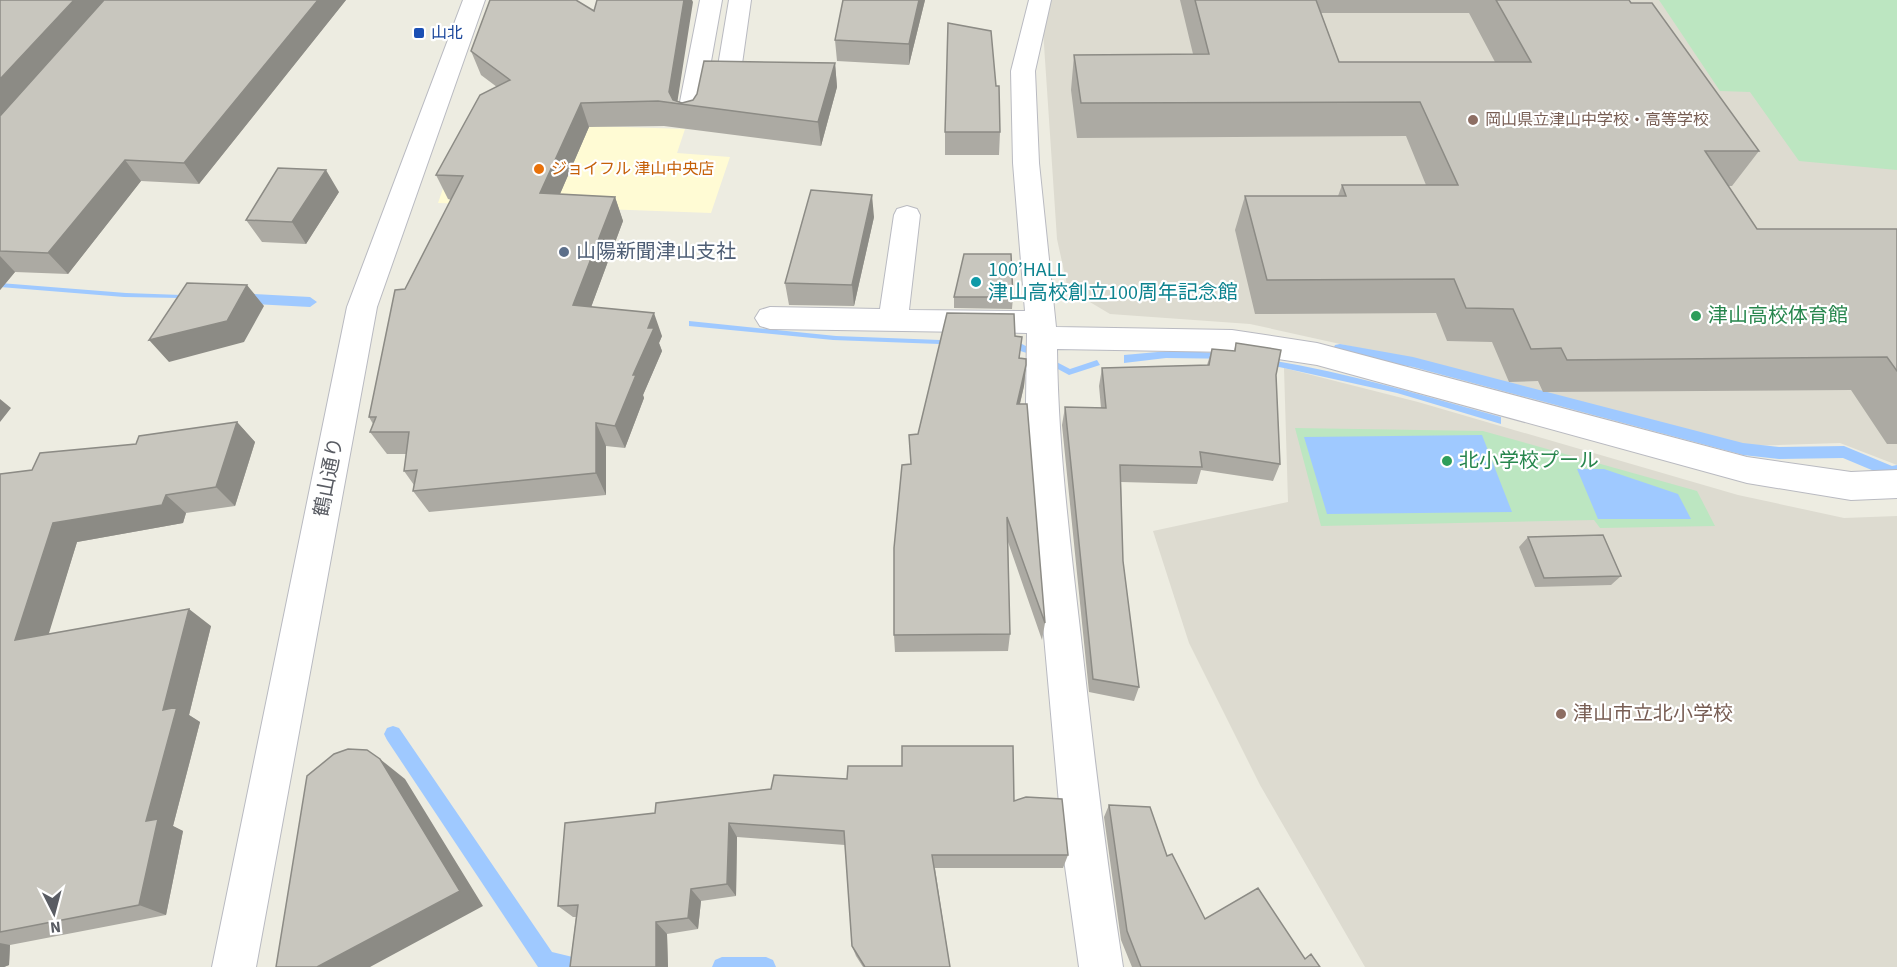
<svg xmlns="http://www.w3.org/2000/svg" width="1897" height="967" font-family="'Source Sans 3','Noto Sans JP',sans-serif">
<rect width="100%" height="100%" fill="#edece1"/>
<path fill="#fffbd4" d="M 466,122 L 685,129 L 677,153 L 730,157 L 711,213 L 438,203 Z"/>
<path fill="#dddbd0" d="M 1041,0 L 1897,0 L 1897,465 L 1840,443 L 1749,446 L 1417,361 L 1250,324 L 1110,314 L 1068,289 L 1057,239 Z
M 1284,368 L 1418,402 L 1738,495 L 1844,518 L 1897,516 L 1897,967 L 1365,967 L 1260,785 L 1189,643 L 1153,531 L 1288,502 Z"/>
<path fill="#bce6c1" d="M 1659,0 L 1897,0 L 1897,170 L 1799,161 L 1750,92 L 1720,91 Z
M 1295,428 L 1483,431 L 1697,491 L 1715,526 L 1600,528 L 1594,520 L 1321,526 Z"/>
<path fill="#9fc9ff" d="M 0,283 L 126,293 L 182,295 L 180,298 L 124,297 L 0,287 Z
M 689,321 L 836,336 L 1020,343 L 1070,369 L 1097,360 L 1100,365 L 1069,375 L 1030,354 L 1017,350 L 966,345 L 833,340 L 689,326 Z
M 1169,351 C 1283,352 1391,387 1501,417 L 1501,424 L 1397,393 L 1243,359 L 1166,358 L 1124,363 L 1124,355 Z
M 1482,435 L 1512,512 L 1327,514 L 1304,437 Z
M 1577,469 L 1604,469 L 1678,494 L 1691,519 L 1598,519 Z"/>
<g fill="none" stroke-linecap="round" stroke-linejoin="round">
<path fill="#9fc9ff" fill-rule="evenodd" d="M 238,293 L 310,297 L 317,302 L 310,307 L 238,303 L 231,298 Z
M 1340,344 L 1413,357 L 1743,443 L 1779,447 L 1844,446 L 1892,466 L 1897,465 L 1897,477 L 1886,476 L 1843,458 L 1779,459 L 1743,455 L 1413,367 L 1335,353 L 1333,349 L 1335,345 Z
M 393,726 L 399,728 L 552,952 L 585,960 L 588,967 L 538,967 L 387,740 L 384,734 L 387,728 Z
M 722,957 L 766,957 L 773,960 L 776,967 L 712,967 L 715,960 Z"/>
<defs>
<path id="minor" d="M 463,0 L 485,0 L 377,307 L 256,967 L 212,967 L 347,307 Z
M 700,0 L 722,0 L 701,117 L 698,122 L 689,125 L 680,122 L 677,117 Z
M 729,0 L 751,0 L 740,78 L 736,83 L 728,85 L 720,83 L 716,78 Z
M 1029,0 L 1051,0 L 1035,71 L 1039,163 L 1056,327 L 1232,330 L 1317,343 L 1747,457 L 1851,472 L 1897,470 L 1897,498 L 1851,500 L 1747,483 L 1317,365 L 1232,352 L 1057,349 C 1058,446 1070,542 1081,638 C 1093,748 1106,858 1123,967 L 1079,967 L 1064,859 L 1033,513 L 1026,402 L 1027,333 L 770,329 L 760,326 L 755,318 L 760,310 L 770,307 L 880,309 L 894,215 L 897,209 L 907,206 L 917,209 L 920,215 L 909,310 L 1025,311 L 1013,163 L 1011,71 Z"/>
</defs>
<use href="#minor" stroke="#b9bac1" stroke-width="2"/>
<use href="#minor" fill="#fff" fill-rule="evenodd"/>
</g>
<path fill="#acaaa3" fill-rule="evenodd" d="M 0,0 L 346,0 L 199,184 L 141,181 L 68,274 L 15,272 L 0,290 Z
M 597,0 L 692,0 L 677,101 L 682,103 L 835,63 L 837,87 L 821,146 L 664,126 L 589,127 L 560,194 L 615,197 L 623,221 L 591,307 L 662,336 L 659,343 L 662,351 L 643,395 L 644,398 L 625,448 L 606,446 L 606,495 L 429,512 L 413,491 L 414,485 L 404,471 L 406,454 L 387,454 L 370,432 L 373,424 L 369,417 L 405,289 L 451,200 L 448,199 L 436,175 L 497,87 L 481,75 L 471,51 L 594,11 Z
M 843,0 L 925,0 L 909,65 L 837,61 L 835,40 Z
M 1180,0 L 1629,0 L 1759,151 L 1732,186 L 1728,186 L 1757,229 L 1897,229 L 1897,444 L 1887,444 L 1851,390 L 1543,392 L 1538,381 L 1509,382 L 1492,342 L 1447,341 L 1436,313 L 1255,314 L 1235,230 L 1245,196 L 1338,196 L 1342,185 L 1426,185 L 1406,136 L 1077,138 L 1071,90 L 1074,55 L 1193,54 ZM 1321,13 L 1469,13 L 1495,62 L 1339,62 Z
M 945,132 L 1000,132 L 999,155 L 945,155 Z
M 339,192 L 306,244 L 262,242 L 246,220 Z
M 874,217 L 854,306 L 789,305 L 785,283 Z
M 954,297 L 1013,297 L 1012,309 L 954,308 Z
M 1015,336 L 1020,358 L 1026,365 L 1024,386 L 1020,404 L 1045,623 L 1042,640 L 1008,542 L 1010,634 L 1008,651 L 895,652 L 894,635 L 911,464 L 918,434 Z
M 1236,343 L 1276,375 L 1280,464 L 1273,481 L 1201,470 L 1197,484 L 1121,482 L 1123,561 L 1139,687 L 1134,701 L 1089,692 L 1062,425 L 1065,407 L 1101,408 L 1099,386 L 1102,368 L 1207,365 L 1212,349 L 1234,351 Z
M 237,422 L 255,442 L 235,506 L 186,513 L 183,523 L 77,542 L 48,634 L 211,626 L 189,715 L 200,722 L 173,826 L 183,831 L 166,915 L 10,945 L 9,965 L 4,967 L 0,967 L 0,474 L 32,470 L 136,444 Z
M 1528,537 L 1621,576 L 1611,585 L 1535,587 L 1519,547 Z
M 1014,801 L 1068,855 L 1063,868 L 935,868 L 950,967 L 863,967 L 856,956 L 852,946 L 845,845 L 737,837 L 736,896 L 701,901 L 698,929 L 667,934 L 668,967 L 570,967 L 576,917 L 573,917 L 558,906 L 565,823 Z
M 1109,805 L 1167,856 L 1205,919 L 1305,959 L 1320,967 L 1132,967 L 1121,940 L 1104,817 Z"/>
<path fill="#8c8b85" d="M 74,0 L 108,0 L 0,121 L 0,79 Z
M 318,0 L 346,0 L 199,184 L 184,163 Z
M 684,0 L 692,0 L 693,2 L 677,104 L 671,103 L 669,92 Z
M 919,0 L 925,0 L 909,65 L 909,44 Z
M 835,63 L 837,87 L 821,146 L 818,122 Z
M 581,103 L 589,127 L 550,217 L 540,193 Z
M 125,160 L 141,181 L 68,274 L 48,253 Z
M 326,170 L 339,192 L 306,244 L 292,222 Z
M 872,195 L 874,217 L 854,306 L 852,285 Z
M 615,197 L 623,221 L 583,329 L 573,305 Z
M 0,256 L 15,272 L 0,290 Z
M 247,285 L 264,306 L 244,342 L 169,362 L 149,340 Z
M 654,313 L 662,336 L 659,343 L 662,351 L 643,395 L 644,398 L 625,448 L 615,426 L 633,375 L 648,328 Z
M 1026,365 L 1024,386 L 1015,424 L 1017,404 Z
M 0,399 L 11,408 L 0,422 Z
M 237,422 L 255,442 L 235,506 L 216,487 Z
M 596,423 L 606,446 L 606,495 L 596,473 Z
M 166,495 L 186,513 L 183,523 L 77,542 L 42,656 L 15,640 L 53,523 Z
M 189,609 L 211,626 L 189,715 L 200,722 L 173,826 L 183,831 L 166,915 L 139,905 L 146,821 L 163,710 Z
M 380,759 L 405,779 L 483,906 L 370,967 L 317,967 Z
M 729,823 L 737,837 L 736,896 L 727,884 Z
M 691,889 L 701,901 L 698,929 L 688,918 Z
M 656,922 L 667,934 L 668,967 L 656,967 Z
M 0,943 L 10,945 L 9,965 L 4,967 L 0,967 Z"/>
<path fill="#c8c6be" stroke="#8c8b85" stroke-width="1.5" d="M 0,0 L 74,0 L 0,79 Z
M 104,0 L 318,0 L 184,163 L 125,160 L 48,253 L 0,251 L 0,116 Z
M 490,0 L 576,0 L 594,11 L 597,0 L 684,0 L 669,92 L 673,100 L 682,103 L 693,100 L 697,94 L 704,61 L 835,63 L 818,122 L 658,101 L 581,103 L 540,193 L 615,197 L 573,305 L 654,313 L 648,328 L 654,328 L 633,375 L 636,375 L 615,426 L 596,423 L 596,473 L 413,491 L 417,470 L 404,471 L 409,432 L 370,432 L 376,417 L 369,417 L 395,290 L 405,289 L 463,176 L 436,175 L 480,95 L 510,80 L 471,51 Z
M 843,0 L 919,0 L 909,44 L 835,40 Z
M 1195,0 L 1316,0 L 1339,62 L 1531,62 L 1496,0 L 1629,0 L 1631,3 L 1652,3 L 1759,151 L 1705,151 L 1757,229 L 1897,229 L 1897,371 L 1887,357 L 1567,360 L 1561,348 L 1531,349 L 1513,309 L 1466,308 L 1454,279 L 1267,280 L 1245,196 L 1346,196 L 1342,185 L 1458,185 L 1420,102 L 1081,103 L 1074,55 L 1209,54 Z
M 948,23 L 991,31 L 996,86 L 999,86 L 1000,132 L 945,132 Z
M 278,168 L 326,170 L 292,222 L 246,220 Z
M 811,190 L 872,195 L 852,285 L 785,283 Z
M 964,254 L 1011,254 L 1013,297 L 954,297 Z
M 187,283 L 247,285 L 227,321 L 149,340 Z
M 947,313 L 1014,314 L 1015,336 L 1022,337 L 1019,358 L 1026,359 L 1026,365 L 1017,404 L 1027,404 L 1045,623 L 1007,517 L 1010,634 L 894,635 L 894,548 L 902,465 L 911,464 L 909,435 L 918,434 Z
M 1236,343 L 1281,350 L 1276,375 L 1280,464 L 1200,452 L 1202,467 L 1120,465 L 1123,561 L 1139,687 L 1093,679 L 1065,407 L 1106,408 L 1102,368 L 1209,365 L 1212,349 L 1235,351 Z
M 237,422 L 216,487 L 166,495 L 162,505 L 53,523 L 15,640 L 189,609 L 163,710 L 177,707 L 146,821 L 158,819 L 139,905 L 0,932 L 0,474 L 32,470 L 40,453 L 136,444 L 139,436 Z
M 1603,535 L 1621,576 L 1544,578 L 1528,537 Z
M 902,746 L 1013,746 L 1014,801 L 1026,797 L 1062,799 L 1068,855 L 932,855 L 950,967 L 865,967 L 852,946 L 844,831 L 729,823 L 727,884 L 691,889 L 688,918 L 656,922 L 656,967 L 570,967 L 578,905 L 558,906 L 565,823 L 655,813 L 656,803 L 771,789 L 774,775 L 847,779 L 848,766 L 902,766 Z
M 348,749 L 367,750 L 380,759 L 460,891 L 317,967 L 276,967 L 307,776 L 334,754 Z
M 1109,805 L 1150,807 L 1167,856 L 1172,854 L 1205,919 L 1258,888 L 1305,959 L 1311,954 L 1320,967 L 1141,967 L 1127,931 Z"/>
<rect fill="#1a4fb4" stroke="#fff" stroke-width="2" x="413" y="27" width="12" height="12" rx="3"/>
<g fill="#8d6e63" stroke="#fff" stroke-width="2">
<circle cx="1473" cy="120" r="6"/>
<circle cx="1561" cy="714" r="6"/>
</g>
<circle fill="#e8710a" stroke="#fff" stroke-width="2" cx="539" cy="169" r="6"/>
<circle fill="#5c6f8a" stroke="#fff" stroke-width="2" cx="564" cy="252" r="6"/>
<circle fill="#0f9aa8" stroke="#fff" stroke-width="2" cx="976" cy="282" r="6"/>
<g fill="#2e9e5b" stroke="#fff" stroke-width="2">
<circle cx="1696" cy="316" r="6"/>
<circle cx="1447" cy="461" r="6"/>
</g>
<g text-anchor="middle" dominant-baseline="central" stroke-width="4.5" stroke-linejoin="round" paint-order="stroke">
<g font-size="16" fill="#164399" stroke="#fff" text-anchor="start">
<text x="431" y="33">山北</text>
</g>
<g font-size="16" fill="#785e54" stroke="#fff" text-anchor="start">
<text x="1485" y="120">岡山県立津山中学校・高等学校</text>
</g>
<g font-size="16" fill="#c56008" stroke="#fff" text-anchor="start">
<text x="551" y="169">ジョイフル 津山中央店</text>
</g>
<g font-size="20" fill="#4e5e75" stroke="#fff" text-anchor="start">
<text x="576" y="252">山陽新聞津山支社</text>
</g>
<g font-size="20" fill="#0d838f" stroke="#fff" text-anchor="start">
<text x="988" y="270">100’HALL<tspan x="988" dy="23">津山高校創立100周年記念館</tspan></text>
</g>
<g font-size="20" fill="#27864d" stroke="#fff" text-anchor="start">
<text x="1708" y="316">津山高校体育館</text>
<text x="1459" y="461">北小学校プール</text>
</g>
<g font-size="20" fill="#595c63" stroke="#fff">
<text transform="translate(329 477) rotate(-79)">鶴山通り</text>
</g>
<g font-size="20" fill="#785e54" stroke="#fff" text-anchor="start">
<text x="1573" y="714">津山市立北小学校</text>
</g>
</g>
<g transform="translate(54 913) rotate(174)" stroke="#ffffff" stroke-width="4.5" paint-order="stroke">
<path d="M0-4.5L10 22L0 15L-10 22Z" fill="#595c63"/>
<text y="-9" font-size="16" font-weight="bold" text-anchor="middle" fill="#595c63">N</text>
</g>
</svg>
